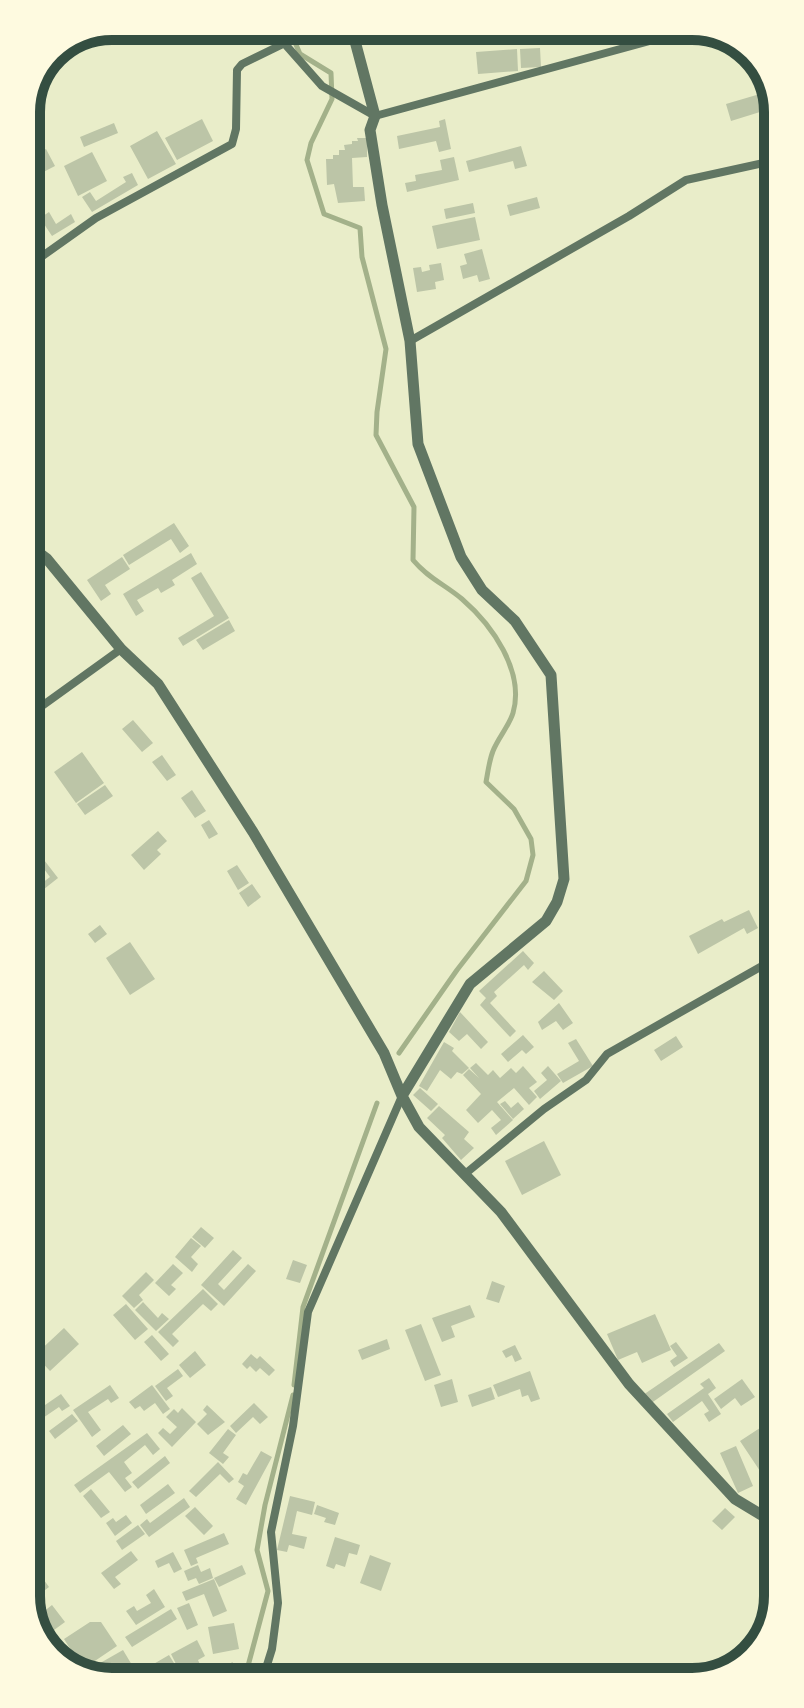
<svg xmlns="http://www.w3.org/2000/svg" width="804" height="1708" font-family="'DejaVu Sans',sans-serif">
<rect width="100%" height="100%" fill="#e9edc9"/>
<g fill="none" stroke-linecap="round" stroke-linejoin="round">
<path stroke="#a3b18a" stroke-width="5" d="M 288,26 L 300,54 L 331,73 L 332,99 L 311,143 L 307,160 L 324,214 L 360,228 L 362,257 L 386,349 L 377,412 L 376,435 L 414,507 L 413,560 C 428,578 444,584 462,599 C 492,625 525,671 513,713 C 509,726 498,738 493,751 C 489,761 488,772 486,782 L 514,809 L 531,839 L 533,855 L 526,881 L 457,970 L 399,1053
M 294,1385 L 303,1307 L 377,1103
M 244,1681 L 268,1591 L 257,1550 L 265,1505 L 293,1395"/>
</g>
<path fill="#bcc5a7" d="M 602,34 L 618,34 L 618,45 L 602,45 Z
M 540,48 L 541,67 L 521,68 L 520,49 Z
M 517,49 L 518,71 L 478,74 L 476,52 Z
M 773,90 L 773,108 L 731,121 L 726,104 Z
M 202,119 L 213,141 L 177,160 L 165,138 Z
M 445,119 L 451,149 L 439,152 L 436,141 L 399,149 L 397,136 L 440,127 L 439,121 Z
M 114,123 L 118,133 L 84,147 L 80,137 Z
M 157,131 L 176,164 L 148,179 L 130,146 Z
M 357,138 L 367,138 L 367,157 L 352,158 L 353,187 L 364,187 L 365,201 L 338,203 L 334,184 L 327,185 L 326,159 L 333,159 L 333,155 L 339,155 L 339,150 L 345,150 L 344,145 L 352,144 L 352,141 L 358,141 Z
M 521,146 L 527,166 L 515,169 L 513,161 L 469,172 L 466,161 Z
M 46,149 L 55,166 L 26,181 L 26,159 Z
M 92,152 L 107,181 L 78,196 L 64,166 Z
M 454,157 L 459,180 L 407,192 L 405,183 L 416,181 L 415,175 L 442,170 L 440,160 Z
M 132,173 L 138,185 L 92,212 L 82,197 L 90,192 L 96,201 L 126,182 L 123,177 Z
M 537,197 L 540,208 L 510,216 L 507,205 Z
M 473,203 L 475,213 L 446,219 L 444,209 Z
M 49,212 L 56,224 L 71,214 L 75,222 L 52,236 L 40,218 Z
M 475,217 L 480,240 L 437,249 L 432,226 Z
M 27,222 L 41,247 L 27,256 Z
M 482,249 L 490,279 L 479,282 L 477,275 L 463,279 L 460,266 L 467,264 L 464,254 Z
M 441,263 L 444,280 L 435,282 L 436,289 L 417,292 L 413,268 L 421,267 L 422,272 L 430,270 L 429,265 Z
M 174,523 L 189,546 L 180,553 L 171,539 L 129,565 L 123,555 Z
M 191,553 L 197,564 L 172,580 L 175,585 L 161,593 L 158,588 L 137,600 L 144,611 L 136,616 L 123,594 Z
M 122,557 L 130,569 L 105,585 L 111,594 L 101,601 L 87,580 Z
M 201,572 L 229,618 L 183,646 L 178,638 L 214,616 L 191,578 Z
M 229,620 L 235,631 L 203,650 L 196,640 Z
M 133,720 L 153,743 L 142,752 L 122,729 Z
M 82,752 L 104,783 L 76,803 L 54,772 Z
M 162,755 L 176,775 L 167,781 L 152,762 Z
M 105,785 L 113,796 L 85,815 L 77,804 Z
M 192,790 L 206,811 L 195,818 L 181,798 Z
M 209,820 L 218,834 L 209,839 L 201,825 Z
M 158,831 L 167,841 L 157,850 L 161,854 L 144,870 L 131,855 Z
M 34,847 L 58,878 L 29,901 L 29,893 L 50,877 L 35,857 L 28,861 L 28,851 Z
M 237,865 L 249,883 L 238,890 L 227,871 Z
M 252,884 L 261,897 L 248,907 L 239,893 Z
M 749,910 L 758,928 L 747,934 L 744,928 L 698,954 L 689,936 L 722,919 L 724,922 Z
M 100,925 L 107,934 L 95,943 L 88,934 Z
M 130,942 L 155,979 L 130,995 L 106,958 Z
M 523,951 L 534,963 L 528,970 L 524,965 L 494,992 L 497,996 L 490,1003 L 516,1031 L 510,1037 L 480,1005 L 486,998 L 479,991 Z
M 544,971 L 563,991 L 554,1000 L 532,982 Z
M 559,1003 L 573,1023 L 563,1030 L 556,1021 L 542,1030 L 538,1022 Z
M 460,1012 L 488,1042 L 481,1049 L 467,1034 L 459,1041 L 449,1032 Z
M 523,1035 L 534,1047 L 526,1054 L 522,1050 L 508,1062 L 501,1054 Z
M 676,1036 L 683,1047 L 661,1061 L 654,1050 Z
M 576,1039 L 593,1066 L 563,1083 L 557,1074 L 579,1061 L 568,1043 Z
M 444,1042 L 454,1048 L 452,1051 L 469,1068 L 462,1074 L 457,1072 L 451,1079 L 440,1070 L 427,1091 L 419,1086 Z
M 476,1063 L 488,1075 L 493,1070 L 500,1078 L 511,1068 L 516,1073 L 523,1066 L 537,1082 L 529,1088 L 537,1097 L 529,1105 L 514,1088 L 497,1102 L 513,1120 L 496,1135 L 491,1128 L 501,1120 L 492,1110 L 478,1123 L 466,1110 L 481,1094 L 463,1075 L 469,1069 L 479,1078 L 470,1068 Z
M 548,1066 L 561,1081 L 540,1099 L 534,1091 L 547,1080 L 541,1073 Z
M 420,1088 L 438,1104 L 431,1111 L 413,1095 Z
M 505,1101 L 511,1108 L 518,1102 L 524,1109 L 513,1119 L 500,1104 Z
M 439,1106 L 469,1132 L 464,1139 L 474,1148 L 461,1160 L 442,1138 L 445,1135 L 427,1118 Z
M 544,1141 L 561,1175 L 522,1195 L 505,1161 Z
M 201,1227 L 214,1238 L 205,1248 L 192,1237 Z
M 191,1238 L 201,1246 L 191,1257 L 198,1264 L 192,1272 L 175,1257 Z
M 233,1250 L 242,1258 L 218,1284 L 224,1290 L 248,1264 L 256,1271 L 224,1306 L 201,1285 Z
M 293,1260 L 307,1265 L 300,1283 L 286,1279 Z
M 173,1264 L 183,1273 L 171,1285 L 176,1289 L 169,1296 L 155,1283 Z
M 146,1272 L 154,1280 L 139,1295 L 143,1300 L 134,1308 L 122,1296 Z
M 492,1281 L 505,1286 L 499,1303 L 486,1299 Z
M 203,1289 L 218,1304 L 211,1311 L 203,1304 L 172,1334 L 179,1341 L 173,1347 L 158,1332 Z
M 143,1302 L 158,1318 L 162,1313 L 169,1319 L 156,1331 L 135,1310 Z
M 126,1304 L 148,1329 L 135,1340 L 113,1315 Z
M 470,1305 L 475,1317 L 451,1326 L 455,1337 L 442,1342 L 432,1318 Z
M 655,1314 L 671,1350 L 642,1363 L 637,1352 L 618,1360 L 607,1334 Z
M 777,1323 L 777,1345 L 772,1338 L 765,1342 L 760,1334 Z
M 421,1324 L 441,1375 L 425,1381 L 405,1330 Z
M 64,1328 L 79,1344 L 50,1371 L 35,1355 Z
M 152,1335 L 169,1354 L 161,1361 L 144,1342 Z
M 387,1339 L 390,1349 L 362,1360 L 358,1350 Z
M 676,1342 L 688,1358 L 674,1367 L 670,1361 L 677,1356 L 670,1346 Z
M 719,1343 L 725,1351 L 650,1404 L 643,1395 Z
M 515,1345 L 522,1359 L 515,1362 L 512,1355 L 506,1358 L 502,1351 Z
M 195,1351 L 206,1365 L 190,1378 L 179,1365 Z
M 251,1354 L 257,1359 L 260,1356 L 275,1370 L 269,1376 L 260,1368 L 256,1372 L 250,1366 L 247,1369 L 242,1364 Z
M 777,1360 L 777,1380 L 772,1383 L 763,1370 Z
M 178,1369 L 183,1376 L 167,1388 L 173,1396 L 166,1401 L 155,1386 Z
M 530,1371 L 540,1399 L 531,1402 L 528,1395 L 522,1397 L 520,1389 L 498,1397 L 493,1385 Z
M 709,1378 L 716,1388 L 708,1394 L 721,1414 L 709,1422 L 704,1414 L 709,1411 L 702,1401 L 673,1422 L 667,1414 L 704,1388 L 700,1384 Z
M 452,1379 L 458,1402 L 441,1407 L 434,1385 Z
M 742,1379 L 755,1397 L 741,1406 L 735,1398 L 721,1409 L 714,1399 Z
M 774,1384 L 777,1388 L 777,1407 L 773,1410 L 761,1393 Z
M 110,1385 L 119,1398 L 111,1403 L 108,1399 L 88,1412 L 101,1430 L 92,1437 L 73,1410 Z
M 152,1385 L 170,1409 L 163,1414 L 155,1403 L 144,1411 L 140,1406 L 135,1409 L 129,1402 Z
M 491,1387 L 495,1399 L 472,1407 L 468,1395 Z
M 61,1394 L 70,1406 L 62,1411 L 59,1407 L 37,1422 L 32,1414 Z
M 254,1403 L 268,1417 L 260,1424 L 253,1417 L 236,1433 L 230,1426 Z
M 207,1405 L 225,1422 L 208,1435 L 197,1424 L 207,1414 L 203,1410 Z
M 182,1408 L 196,1422 L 172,1447 L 158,1433 L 163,1428 L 170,1434 L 177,1427 L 166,1417 L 174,1409 L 178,1413 Z
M 72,1414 L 78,1421 L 55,1439 L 49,1431 Z
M 777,1414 L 777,1437 L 775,1439 L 763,1423 Z
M 123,1425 L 131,1434 L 104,1456 L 96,1446 Z
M 763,1426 L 777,1449 L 777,1464 L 762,1474 L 740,1441 Z
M 228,1429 L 236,1435 L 223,1453 L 229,1457 L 223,1464 L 209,1453 Z
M 147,1433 L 160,1449 L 153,1455 L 145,1445 L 124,1462 L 132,1473 L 125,1478 L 132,1487 L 125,1492 L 109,1472 L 80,1493 L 74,1485 Z
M 736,1446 L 753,1486 L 738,1493 L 720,1453 Z
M 261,1451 L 272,1457 L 246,1505 L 236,1499 L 244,1486 L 238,1482 L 243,1473 L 247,1475 Z
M 165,1456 L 170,1463 L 138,1489 L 132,1482 Z
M 218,1462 L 234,1479 L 229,1483 L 220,1474 L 196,1497 L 189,1491 Z
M 777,1483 L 778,1501 L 770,1506 L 761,1495 Z
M 168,1484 L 175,1493 L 146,1514 L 140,1505 Z
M 91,1489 L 110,1512 L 101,1518 L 83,1496 Z
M 290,1496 L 315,1502 L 312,1515 L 297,1511 L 292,1534 L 307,1537 L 304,1549 L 289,1545 L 287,1552 L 277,1550 Z
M 184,1498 L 190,1507 L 149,1537 L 140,1525 L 147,1519 L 150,1523 Z
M 317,1505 L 339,1513 L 335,1525 L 324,1522 L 326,1518 L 314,1514 Z
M 195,1507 L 213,1526 L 204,1535 L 185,1516 Z
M 725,1508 L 735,1517 L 722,1530 L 712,1521 Z
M 126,1515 L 132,1523 L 115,1536 L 106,1523 L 113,1518 L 116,1522 Z
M 138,1525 L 145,1534 L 122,1550 L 116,1541 Z
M 224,1533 L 229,1544 L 196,1558 L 198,1563 L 191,1566 L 184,1550 Z
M 335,1537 L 360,1545 L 357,1555 L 349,1553 L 345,1567 L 336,1564 L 334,1569 L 326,1566 Z
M 131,1551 L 138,1560 L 115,1577 L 121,1584 L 114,1589 L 101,1573 Z
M 173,1552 L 182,1569 L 174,1573 L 169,1563 L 158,1568 L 155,1561 Z
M 370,1555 L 391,1563 L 381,1591 L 360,1583 Z
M 31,1562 L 49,1587 L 31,1601 Z
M 198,1565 L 201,1572 L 210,1568 L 213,1578 L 199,1584 L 196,1578 L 188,1581 L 184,1571 Z
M 242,1565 L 246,1574 L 219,1587 L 214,1578 Z
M 214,1579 L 227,1611 L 213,1617 L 204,1594 L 186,1601 L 182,1592 Z
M 154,1589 L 165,1607 L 136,1625 L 126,1611 L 134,1606 L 137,1611 L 151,1603 L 146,1595 Z
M 189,1603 L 198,1625 L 187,1630 L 177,1608 Z
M 52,1605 L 65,1622 L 50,1633 L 38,1616 Z
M 171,1609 L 177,1619 L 132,1647 L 125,1637 Z
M 90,1622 L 101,1622 L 117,1646 L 83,1669 L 64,1639 Z
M 234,1623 L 239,1649 L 213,1654 L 208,1627 Z
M 197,1640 L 205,1656 L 198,1660 L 202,1669 L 193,1674 L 188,1665 L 179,1670 L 171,1654 Z
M 60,1644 L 77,1666 L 73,1669 L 65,1666 L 58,1658 L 56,1659 L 51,1651 Z
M 123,1650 L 132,1665 L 103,1681 L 95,1666 Z
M 169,1655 L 177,1668 L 152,1681 L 145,1669 Z
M 232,1662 L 239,1668 L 228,1681 L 221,1676 Z
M 212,1669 L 220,1681 L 193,1681 Z"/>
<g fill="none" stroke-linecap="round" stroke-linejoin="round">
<path stroke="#617663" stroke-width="8" d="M 269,26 L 322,86 L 375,116 L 701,27
M 27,267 L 96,218 L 232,144 L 236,129 L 237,70 L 242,64 L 283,44
M 410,341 L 629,216 L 686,180 L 773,161
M 28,716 L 121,649
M 465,1174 L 544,1109 L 586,1080 L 607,1054 L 776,958
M 262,1681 L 272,1649 L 278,1603 L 271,1532 L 293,1426 L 308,1312 L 402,1096"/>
<path stroke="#617663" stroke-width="11" d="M 355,26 L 355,41 L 375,116 L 370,130 L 382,205 L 410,341 L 418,444 L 461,557 L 482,590 L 515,621 L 551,675 L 564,879 L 557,902 L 546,921 L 470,984 L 402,1096
M 27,544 L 47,559 L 121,649 L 158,684 L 253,832 L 384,1053 L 402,1096 L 419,1127 L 501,1212 L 629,1384 L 735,1499 L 778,1525"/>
</g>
<path d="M0 0H804V1708H0ZM112 40H692A72 72 0 0 1 764 112V1596A72 72 0 0 1 692 1668H112A72 72 0 0 1 40 1596V112A72 72 0 0 1 112 40Z" fill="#fefae0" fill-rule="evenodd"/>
<path fill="none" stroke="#344e41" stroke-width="10" d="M112 40H692A72 72 0 0 1 764 112V1596A72 72 0 0 1 692 1668H112A72 72 0 0 1 40 1596V112A72 72 0 0 1 112 40Z"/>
</svg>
